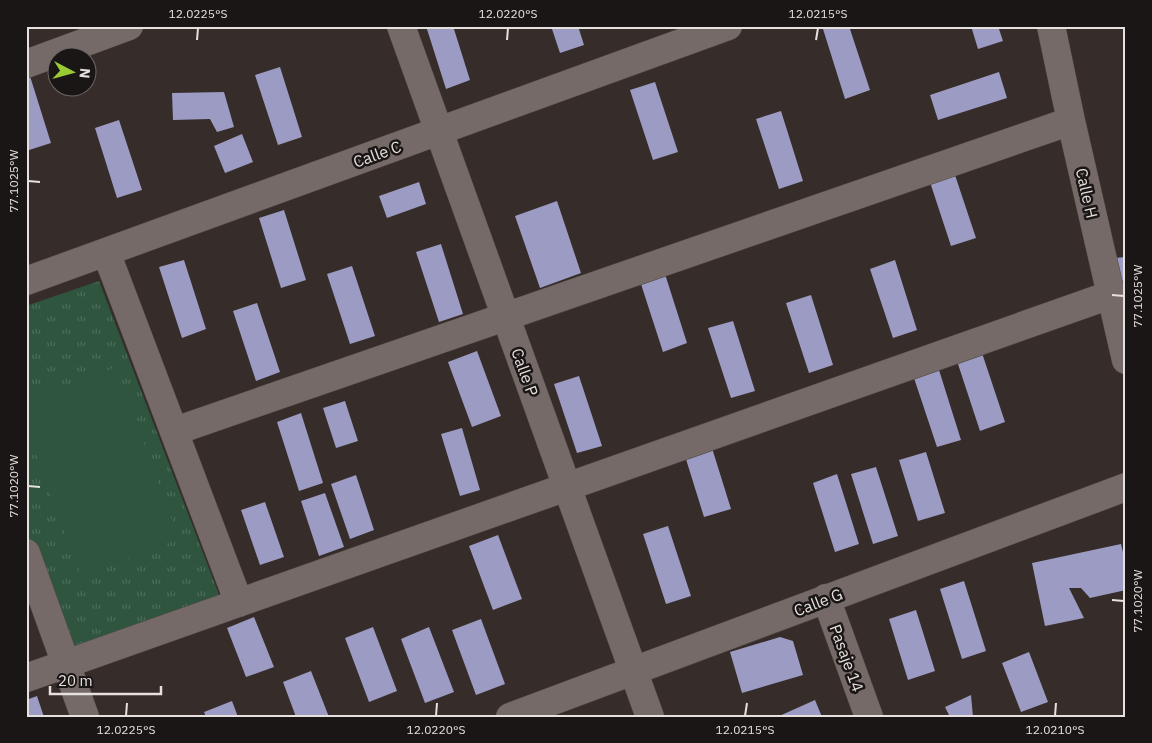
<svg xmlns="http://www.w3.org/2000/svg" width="1152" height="743" font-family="'IBM Plex Sans',sans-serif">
<defs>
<pattern id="grass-tufts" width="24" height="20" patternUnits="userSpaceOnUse" patternTransform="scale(1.25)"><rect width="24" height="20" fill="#2f553e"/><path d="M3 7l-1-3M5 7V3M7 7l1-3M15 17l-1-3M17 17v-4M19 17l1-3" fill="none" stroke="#4d6d59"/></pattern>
</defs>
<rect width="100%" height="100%" fill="#362d2a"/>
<path fill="url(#grass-tufts)" d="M 99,281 L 221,600 L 73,658 L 26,536 L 26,306 Z"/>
<path fill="#2f553e" d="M 116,367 L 179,539 L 81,576 L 26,427 L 26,401 Z"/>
<path fill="#9c9bc3" d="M 426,26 L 453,26 L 470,80 L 446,89 Z
M 551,26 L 578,26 L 584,45 L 560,53 Z
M 830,26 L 849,26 L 870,90 L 845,99 L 823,29 Z
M 971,26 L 998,26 L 1003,41 L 978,49 Z
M 280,67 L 302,137 L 278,145 L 255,75 Z
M 999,72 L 1007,98 L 938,120 L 930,95 Z
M 29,73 L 51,143 L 26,151 L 26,74 Z
M 655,82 L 678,152 L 653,160 L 630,90 Z
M 224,92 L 234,127 L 217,132 L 210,119 L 173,120 L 172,93 Z
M 781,111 L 803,181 L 779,189 L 756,119 Z
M 119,120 L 142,190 L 117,198 L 95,128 Z
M 242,134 L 253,162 L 225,173 L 214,146 Z
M 953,169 L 976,238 L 951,246 L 928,176 Z
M 419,182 L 426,204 L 387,218 L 379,196 Z
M 557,201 L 581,273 L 540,288 L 515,216 Z
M 284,210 L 306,280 L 281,288 L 259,218 Z
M 441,244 L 463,314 L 439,322 L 416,252 Z
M 1126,257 L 1126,283 L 1119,284 L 1115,258 Z
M 184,260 L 206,329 L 182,338 L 159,267 Z
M 895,260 L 917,330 L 893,338 L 870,269 Z
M 352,266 L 375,336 L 350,344 L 327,274 Z
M 665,274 L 687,343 L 663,352 L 640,281 Z
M 811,295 L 833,365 L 809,373 L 786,303 Z
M 257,303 L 280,372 L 256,381 L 233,311 Z
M 733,321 L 755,391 L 731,398 L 708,328 Z
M 477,351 L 501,416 L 472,427 L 448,362 Z
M 982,353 L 1005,422 L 980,431 L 957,361 Z
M 939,370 L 961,440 L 937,447 L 914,378 Z
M 579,376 L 602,446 L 577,453 L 554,384 Z
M 345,401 L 358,441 L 336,448 L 323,408 Z
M 301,413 L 323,483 L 299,491 L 277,422 Z
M 462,428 L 480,490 L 460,496 L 441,434 Z
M 712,448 L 731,509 L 704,517 L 685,456 Z
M 926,452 L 945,513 L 918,521 L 899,460 Z
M 876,467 L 898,536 L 873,544 L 851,474 Z
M 837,474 L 859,544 L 835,552 L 813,483 Z
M 356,475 L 374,530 L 350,539 L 331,484 Z
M 325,493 L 344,547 L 319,556 L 301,501 Z
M 265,502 L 284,557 L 260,565 L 241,510 Z
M 668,526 L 691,596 L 666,604 L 643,534 Z
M 498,535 L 522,599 L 493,610 L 469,546 Z
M 1121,544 L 1126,565 L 1126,590 L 1090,598 L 1081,588 L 1069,588 L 1084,618 L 1045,626 L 1032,563 Z
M 964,581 L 986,651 L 962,659 L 940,589 Z
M 916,610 L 935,671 L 908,680 L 889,619 Z
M 254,617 L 274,667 L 246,677 L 227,628 Z
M 481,619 L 505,684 L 476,695 L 452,630 Z
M 373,627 L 397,691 L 369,702 L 345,638 Z
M 429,627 L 454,692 L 425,703 L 401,639 Z
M 780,637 L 793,641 L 803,675 L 742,693 L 730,652 Z
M 1029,652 L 1048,702 L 1021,712 L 1002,663 Z
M 311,671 L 329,717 L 296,717 L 283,682 Z
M 971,695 L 973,717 L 950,717 L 945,707 Z
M 37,696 L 44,717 L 26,717 L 26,700 Z
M 815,700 L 822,717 L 777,717 Z
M 232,701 L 238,717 L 206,717 L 204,712 Z"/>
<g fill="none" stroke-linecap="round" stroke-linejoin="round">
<defs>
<path id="street" d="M 401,26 L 650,717
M 1051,26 L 1071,121 L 1126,360
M 26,64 L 129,26
M 106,252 L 239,603
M 26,281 L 728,26
M 175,431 L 1071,121
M 26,553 L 85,717
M 826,598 L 869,717
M 26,678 L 1110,295
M 510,717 L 1126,487"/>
</defs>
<use href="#street" stroke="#514a47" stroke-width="29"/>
<use href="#street" stroke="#756a67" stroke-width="28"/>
</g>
<path fill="none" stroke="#e6e0de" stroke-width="2" d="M 197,40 L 198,28M 507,40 L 508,28M 816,40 L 818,28M 28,181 L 40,182M 1112,295 L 1124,296M 28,486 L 40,487M 1112,600 L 1124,601M 126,716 L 127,703M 436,716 L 437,703M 745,716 L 747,703M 1055,716 L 1056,703"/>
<g text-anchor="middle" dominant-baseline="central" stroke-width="5" stroke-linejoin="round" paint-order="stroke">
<g font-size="16" fill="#e6e0de" stroke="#1a1615">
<text transform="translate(377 154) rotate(-20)">Calle C</text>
<text transform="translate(1087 193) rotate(77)">Calle H</text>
<text transform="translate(525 372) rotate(70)">Calle P</text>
<text transform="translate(818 602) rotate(-21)">Calle G</text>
<text transform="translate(847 658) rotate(70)">Pasaje 14</text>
</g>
</g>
<rect width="1152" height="743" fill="none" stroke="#1a1615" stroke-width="55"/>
<g transform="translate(72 72) rotate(96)"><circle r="24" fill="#1a1615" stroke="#6c6765"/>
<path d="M0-4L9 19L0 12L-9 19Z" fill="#99cb35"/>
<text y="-8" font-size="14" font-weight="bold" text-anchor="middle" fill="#e6e0de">N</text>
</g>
<path d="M50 686v8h111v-8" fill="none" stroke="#e6e0de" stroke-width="2.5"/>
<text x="58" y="686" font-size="15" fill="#e6e0de" stroke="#1a1615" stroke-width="4" paint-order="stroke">20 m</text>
<rect x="28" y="28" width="1096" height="688" fill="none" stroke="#e6e0de" stroke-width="2"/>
<g font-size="12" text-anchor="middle" fill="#e6e0de">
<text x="198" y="18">12.0225°S</text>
<text x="508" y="18">12.0220°S</text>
<text x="818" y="18">12.0215°S</text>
<text transform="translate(14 181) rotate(-90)" y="4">77.1025°W</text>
<text transform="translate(1138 296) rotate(-90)" y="4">77.1025°W</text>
<text transform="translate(14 486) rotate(-90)" y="4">77.1020°W</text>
<text transform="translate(1138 601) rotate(-90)" y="4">77.1020°W</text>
<text x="126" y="734">12.0225°S</text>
<text x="436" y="734">12.0220°S</text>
<text x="745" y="734">12.0215°S</text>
<text x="1055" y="734">12.0210°S</text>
</g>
</svg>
